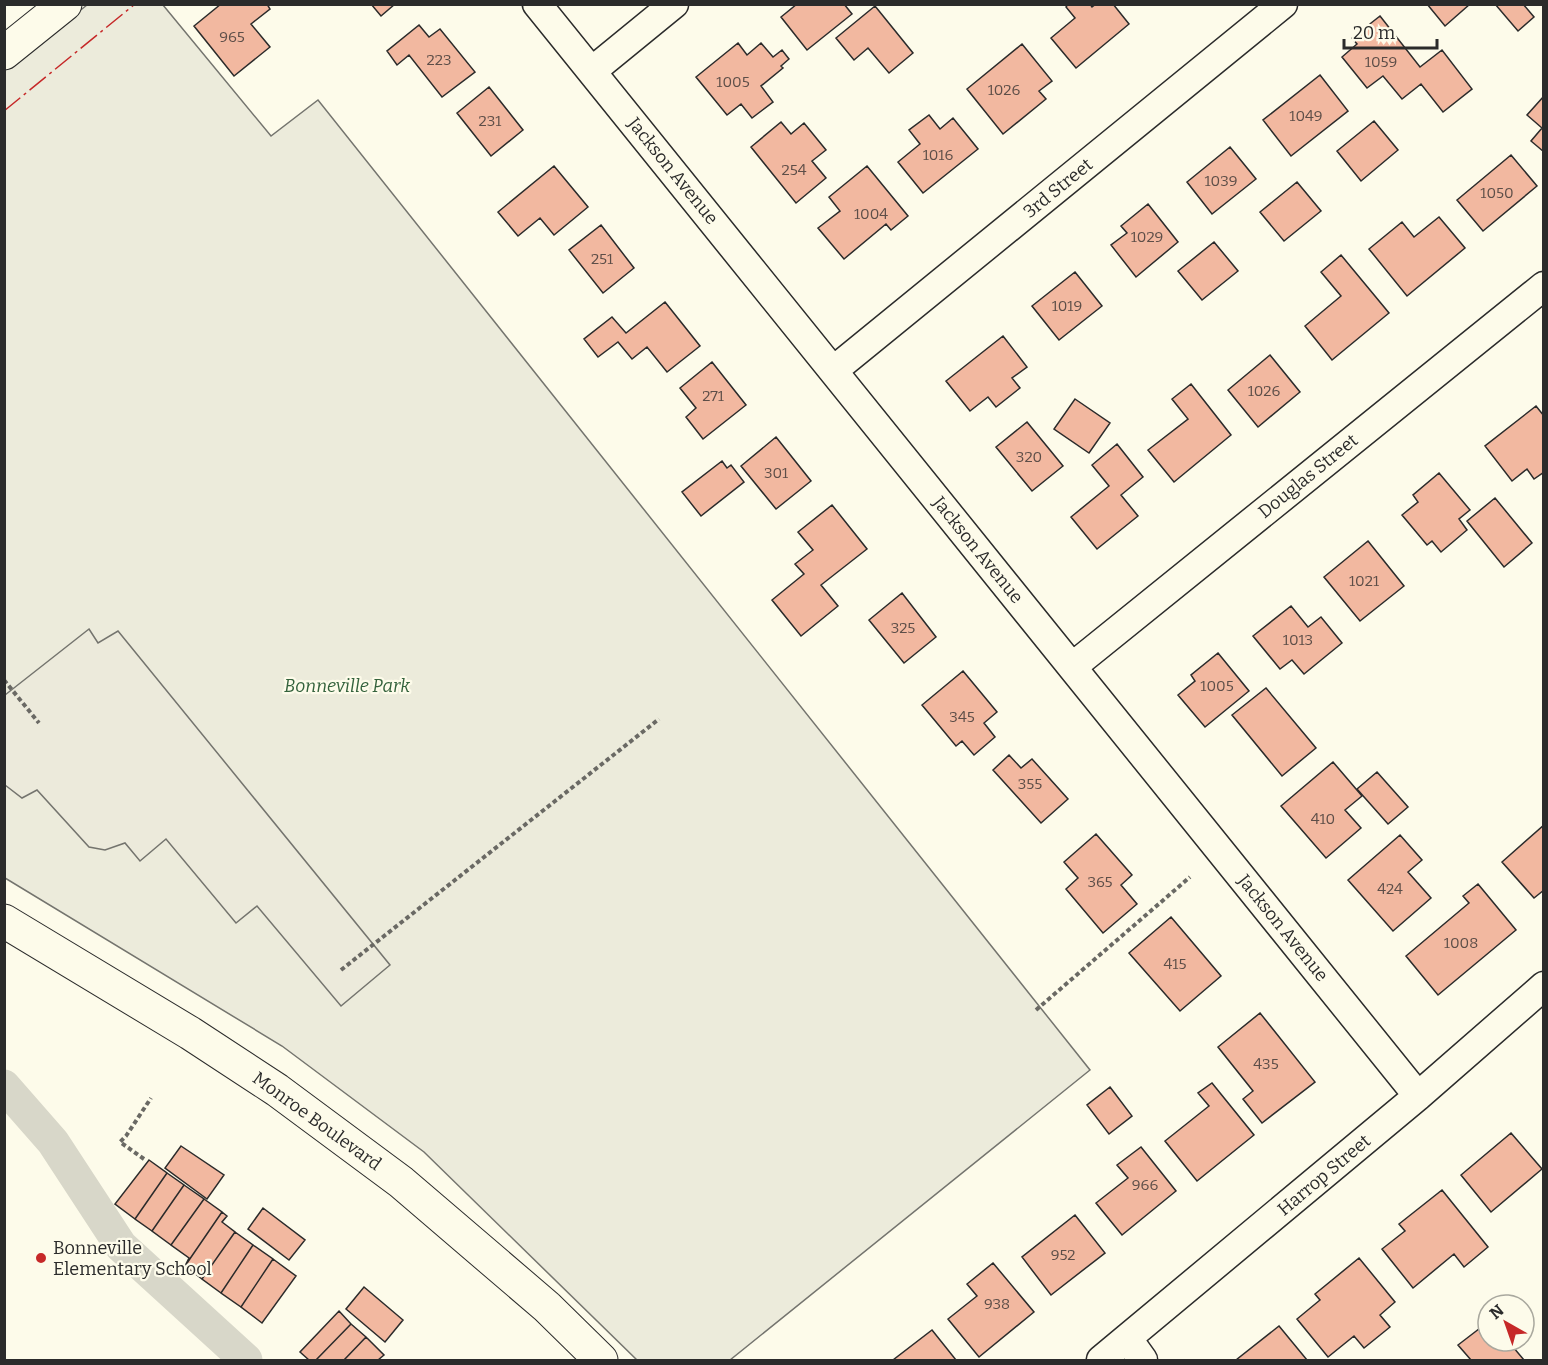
<svg xmlns="http://www.w3.org/2000/svg" width="1548" height="1365" font-family="Bitter,serif">
<rect width="100%" height="100%" fill="#fdfbea"/>
<path fill="#ecebdb" stroke="#74746e" stroke-width="1.5" d="M 87,5 L 163,5 L 271,136 L 318,100 L 1090,1070 L 730,1360 L 637,1360 L 424,1152 L 282,1046 L 5,878 L 5,70 Z"/>
<path fill="#eceadb" stroke="#74746e" stroke-width="1.5" d="M 89,629 L 98,643 L 118,631 L 390,965 L 341,1006 L 257,906 L 236,923 L 166,839 L 140,861 L 125,843 L 105,850 L 89,847 L 37,790 L 22,798 L 5,785 L 5,695 Z"/>
<g fill="none" stroke-linecap="round" stroke-linejoin="round">
<path stroke="#d8d7c9" stroke-width="33" d="M 4,1086 L 53,1142 L 121,1246 L 246,1360"/>
</g>
<path fill="#f2b8a0" stroke="#2b2b2b" stroke-width="1.5" d="M 221,4 L 267,4 L 270,9 L 251,24 L 270,47 L 234,76 L 194,26 Z
M 371,4 L 395,4 L 381,16 Z
M 797,4 L 844,4 L 852,14 L 807,50 L 781,17 Z
M 1068,4 L 1090,4 L 1092,7 L 1096,4 L 1113,4 L 1129,24 L 1076,68 L 1051,38 L 1075,18 L 1066,7 Z
M 1427,4 L 1470,4 L 1445,26 Z
M 1495,4 L 1523,4 L 1534,17 L 1518,31 Z
M 875,6 L 913,53 L 889,73 L 868,48 L 854,60 L 836,38 Z
M 1380,16 L 1420,67 L 1442,50 L 1472,89 L 1443,112 L 1421,84 L 1402,99 L 1383,76 L 1367,88 L 1342,57 L 1357,44 L 1352,38 Z
M 419,25 L 429,37 L 440,29 L 475,72 L 442,97 L 409,55 L 397,65 L 387,51 Z
M 738,43 L 747,55 L 761,43 L 773,57 L 782,50 L 789,59 L 781,66 L 783,68 L 761,86 L 773,102 L 752,118 L 741,104 L 727,115 L 696,77 Z
M 1022,44 L 1052,81 L 1039,91 L 1046,99 L 1003,134 L 967,89 Z
M 1320,75 L 1348,111 L 1291,156 L 1263,120 Z
M 489,87 L 523,130 L 491,156 L 457,113 Z
M 1544,96 L 1544,152 L 1531,141 L 1542,128 L 1527,115 Z
M 929,115 L 940,129 L 953,118 L 978,149 L 923,193 L 898,162 L 920,144 L 909,130 Z
M 1374,121 L 1398,150 L 1361,181 L 1337,151 Z
M 781,122 L 791,134 L 804,123 L 826,150 L 812,161 L 826,178 L 796,203 L 751,147 Z
M 1230,147 L 1256,179 L 1212,214 L 1187,182 Z
M 1511,155 L 1537,186 L 1483,231 L 1457,200 Z
M 554,166 L 588,207 L 554,235 L 540,218 L 518,236 L 498,212 Z
M 867,166 L 908,216 L 891,230 L 886,224 L 844,259 L 818,228 L 840,211 L 829,197 Z
M 1297,182 L 1321,211 L 1284,241 L 1260,212 Z
M 1148,204 L 1178,242 L 1136,277 L 1111,245 L 1127,233 L 1121,226 Z
M 1439,217 L 1465,248 L 1407,296 L 1369,249 L 1402,222 L 1414,237 Z
M 601,225 L 634,268 L 603,293 L 569,250 Z
M 1214,242 L 1238,271 L 1202,300 L 1178,271 Z
M 1341,255 L 1389,313 L 1332,360 L 1305,326 L 1341,296 L 1321,272 Z
M 1075,272 L 1102,306 L 1059,340 L 1032,306 Z
M 665,302 L 700,346 L 667,372 L 647,347 L 632,359 L 618,342 L 598,357 L 584,339 L 612,317 L 626,333 Z
M 1003,336 L 1027,367 L 1012,378 L 1020,388 L 996,407 L 988,397 L 970,411 L 946,381 Z
M 1270,355 L 1300,392 L 1258,427 L 1228,390 Z
M 712,362 L 746,405 L 703,439 L 686,417 L 696,408 L 680,388 Z
M 1191,384 L 1231,435 L 1174,482 L 1148,450 L 1188,419 L 1172,399 Z
M 1075,399 L 1110,423 L 1089,453 L 1054,429 Z
M 1536,406 L 1544,416 L 1544,472 L 1534,479 L 1527,469 L 1512,481 L 1485,446 Z
M 1027,422 L 1063,466 L 1032,491 L 996,447 Z
M 776,437 L 811,481 L 776,509 L 741,466 Z
M 1117,444 L 1143,477 L 1121,495 L 1138,516 L 1097,549 L 1071,517 L 1109,486 L 1092,465 Z
M 722,461 L 727,468 L 731,465 L 744,482 L 701,516 L 682,492 Z
M 1439,473 L 1470,510 L 1459,519 L 1467,530 L 1441,552 L 1432,541 L 1427,545 L 1402,515 L 1418,502 L 1413,495 Z
M 1495,498 L 1532,543 L 1504,567 L 1467,521 Z
M 832,505 L 867,549 L 821,585 L 838,606 L 801,636 L 772,600 L 804,574 L 795,564 L 813,550 L 798,532 Z
M 1368,541 L 1404,586 L 1360,621 L 1324,577 Z
M 902,593 L 936,637 L 904,663 L 869,620 Z
M 1291,606 L 1308,627 L 1321,617 L 1342,643 L 1304,674 L 1292,660 L 1280,669 L 1253,636 Z
M 1218,653 L 1249,691 L 1205,727 L 1178,695 L 1195,681 L 1191,675 Z
M 963,671 L 997,712 L 984,723 L 995,737 L 974,755 L 962,741 L 956,746 L 922,705 Z
M 1266,688 L 1316,748 L 1282,776 L 1232,715 Z
M 1009,755 L 1021,768 L 1032,759 L 1068,799 L 1041,823 L 993,770 Z
M 1333,762 L 1362,796 L 1345,810 L 1361,828 L 1326,858 L 1281,806 Z
M 1377,772 L 1408,807 L 1388,824 L 1357,789 Z
M 1544,825 L 1544,890 L 1534,898 L 1502,862 Z
M 1096,834 L 1132,875 L 1121,885 L 1137,904 L 1103,933 L 1066,889 L 1078,878 L 1064,862 Z
M 1400,835 L 1422,860 L 1408,872 L 1431,898 L 1393,931 L 1348,880 Z
M 1478,884 L 1516,930 L 1438,995 L 1406,956 L 1469,903 L 1463,896 Z
M 1171,917 L 1221,976 L 1180,1011 L 1129,953 Z
M 1260,1013 L 1315,1082 L 1262,1123 L 1243,1099 L 1253,1091 L 1218,1047 Z
M 1212,1083 L 1254,1135 L 1197,1181 L 1165,1141 L 1209,1106 L 1198,1093 Z
M 1110,1087 L 1132,1116 L 1109,1134 L 1087,1105 Z
M 1511,1133 L 1542,1169 L 1491,1212 L 1461,1175 Z
M 181,1146 L 224,1175 L 207,1199 L 165,1168 Z
M 1141,1147 L 1176,1191 L 1122,1235 L 1096,1203 L 1128,1178 L 1117,1165 Z
M 149,1160 L 167,1173 L 135,1219 L 115,1204 Z
M 167,1173 L 184,1185 L 152,1231 L 135,1219 Z
M 184,1185 L 204,1199 L 171,1245 L 152,1231 Z
M 1442,1190 L 1488,1247 L 1464,1267 L 1454,1254 L 1413,1288 L 1382,1249 L 1405,1231 L 1399,1224 Z
M 204,1199 L 222,1212 L 185,1266 L 189,1258 L 171,1245 Z
M 263,1208 L 305,1240 L 289,1260 L 248,1229 Z
M 222,1212 L 227,1216 L 222,1222 L 235,1232 L 202,1279 L 185,1266 Z
M 1075,1215 L 1105,1253 L 1051,1295 L 1022,1257 Z
M 235,1232 L 253,1245 L 221,1293 L 202,1279 Z
M 253,1245 L 273,1259 L 241,1307 L 221,1293 Z
M 1359,1258 L 1395,1302 L 1380,1315 L 1390,1327 L 1364,1348 L 1354,1336 L 1328,1357 L 1297,1319 L 1320,1300 L 1315,1294 Z
M 273,1259 L 296,1276 L 262,1323 L 241,1307 Z
M 993,1263 L 1034,1312 L 979,1357 L 948,1319 L 977,1296 L 967,1284 Z
M 364,1287 L 403,1320 L 385,1342 L 346,1309 Z
M 339,1311 L 351,1324 L 316,1360 L 309,1360 L 300,1352 Z
M 1488,1322 L 1488,1341 L 1508,1341 L 1524,1360 L 1471,1360 L 1458,1345 Z
M 351,1324 L 366,1337 L 344,1360 L 316,1360 Z
M 1279,1326 L 1307,1360 L 1236,1360 Z
M 932,1330 L 956,1360 L 893,1360 Z
M 366,1337 L 384,1355 L 378,1360 L 344,1360 Z"/>
<g fill="none" stroke-linecap="round" stroke-linejoin="round">
<defs>
<path id="street" d="M 537,4 L 1418,1096
M 592,71 L 674,4
M 834,370 L 1283,4
M 1072,667 L 1544,286
M 1128,1339 L 1143,1360
M 1101,1360 L 1418,1096 L 1544,986"/>
<path id="secondary" d="M 4,53 L 65,4
M 4,921 L 190,1033 L 277,1090 L 401,1182 L 547,1307 L 601,1360"/>
</defs>
<use href="#street" stroke="#2b2b2b" stroke-width="31"/>
<use href="#secondary" stroke="#2b2b2b" stroke-width="35"/>
<path stroke="#6a6964" stroke-width="4" stroke-dasharray="4.5 3" stroke-linecap="butt" d="M 4,680 L 39,723
M 341,970 L 659,719
M 1036,1010 L 1190,877
M 144,1159 L 120,1142 L 126,1136 L 151,1098"/>
<use href="#street" stroke="#fdfbea" stroke-width="28"/>
<use href="#secondary" stroke="#fdfbea" stroke-width="33"/>
<path stroke="#c62828" stroke-width="1.5" stroke-dasharray="21 4.5 3 4.5" stroke-linecap="butt" d="M 4,111 L 135,4"/>
</g>
<circle fill="#c62828" stroke="#fdfbea" stroke-width="2" cx="41" cy="1258" r="6"/>
<g text-anchor="middle" dominant-baseline="central" stroke-width="4.5" stroke-linejoin="round" paint-order="stroke">
<g font-size="15" fill="#5d4e48">
<text x="232" y="37">965</text>
<text x="439" y="60">223</text>
<text x="1381" y="62">1059</text>
<text x="733" y="82">1005</text>
<text x="1004" y="90">1026</text>
<text x="1306" y="116">1049</text>
<text x="490" y="121">231</text>
<text x="938" y="155">1016</text>
<text x="794" y="170">254</text>
<text x="1221" y="181">1039</text>
<text x="1497" y="193">1050</text>
<text x="871" y="214">1004</text>
<text x="1147" y="237">1029</text>
<text x="602" y="259">251</text>
<text x="1067" y="306">1019</text>
<text x="1264" y="391">1026</text>
<text x="713" y="396">271</text>
<text x="1029" y="457">320</text>
<text x="776" y="473">301</text>
<text x="1364" y="581">1021</text>
<text x="903" y="628">325</text>
<text x="1298" y="640">1013</text>
<text x="1217" y="686">1005</text>
<text x="962" y="717">345</text>
<text x="1030" y="784">355</text>
<text x="1323" y="819">410</text>
<text x="1100" y="882">365</text>
<text x="1390" y="889">424</text>
<text x="1461" y="943">1008</text>
<text x="1175" y="964">415</text>
<text x="1266" y="1064">435</text>
<text x="1145" y="1185">966</text>
<text x="1063" y="1255">952</text>
<text x="997" y="1304">938</text>
</g>
<g font-size="18" fill="#2b2b2b" stroke="#fdfbea">
<text transform="translate(673 171) rotate(51)">Jackson Avenue</text>
<text transform="translate(1058 188) rotate(-39)">3rd Street</text>
<text transform="translate(1308 476) rotate(-39)">Douglas Street</text>
<text transform="translate(978 550) rotate(51)">Jackson Avenue</text>
<text transform="translate(1283 928) rotate(51)">Jackson Avenue</text>
<text transform="translate(317 1121) rotate(36)">Monroe Boulevard</text>
<text transform="translate(1324 1175) rotate(-40)">Harrop Street</text>
</g>
<g font-size="18" font-style="italic" fill="#34623c" stroke="#fdfbea">
<text x="347" y="686">Bonneville Park</text>
</g>
<g font-size="18" fill="#2b2b2b" stroke="#fdfbea" text-anchor="start">
<text x="53" y="1248">Bonneville<tspan x="53" dy="21">Elementary School</tspan></text>
</g>
</g>
<rect width="1548" height="1365" fill="none" stroke="#2b2b2b" stroke-width="12"/>
<g transform="translate(1506 1323) rotate(320)"><circle r="28" fill="#fdfbea" stroke="#a9a89e" stroke-width="1.5"/>
<path d="M0-4.5L10 22L0 15L-10 22Z" fill="#c62828"/>
<text y="-9" font-size="16" font-weight="bold" text-anchor="middle" fill="#2b2b2b">N</text>
</g>
<path d="M1344 39v9h93v-9" fill="none" stroke="#2b2b2b" stroke-width="3"/>
<text x="1353" y="39" font-size="18" fill="#2b2b2b" stroke="#fdfbea" stroke-width="4.5" paint-order="stroke">20 m</text>
</svg>
